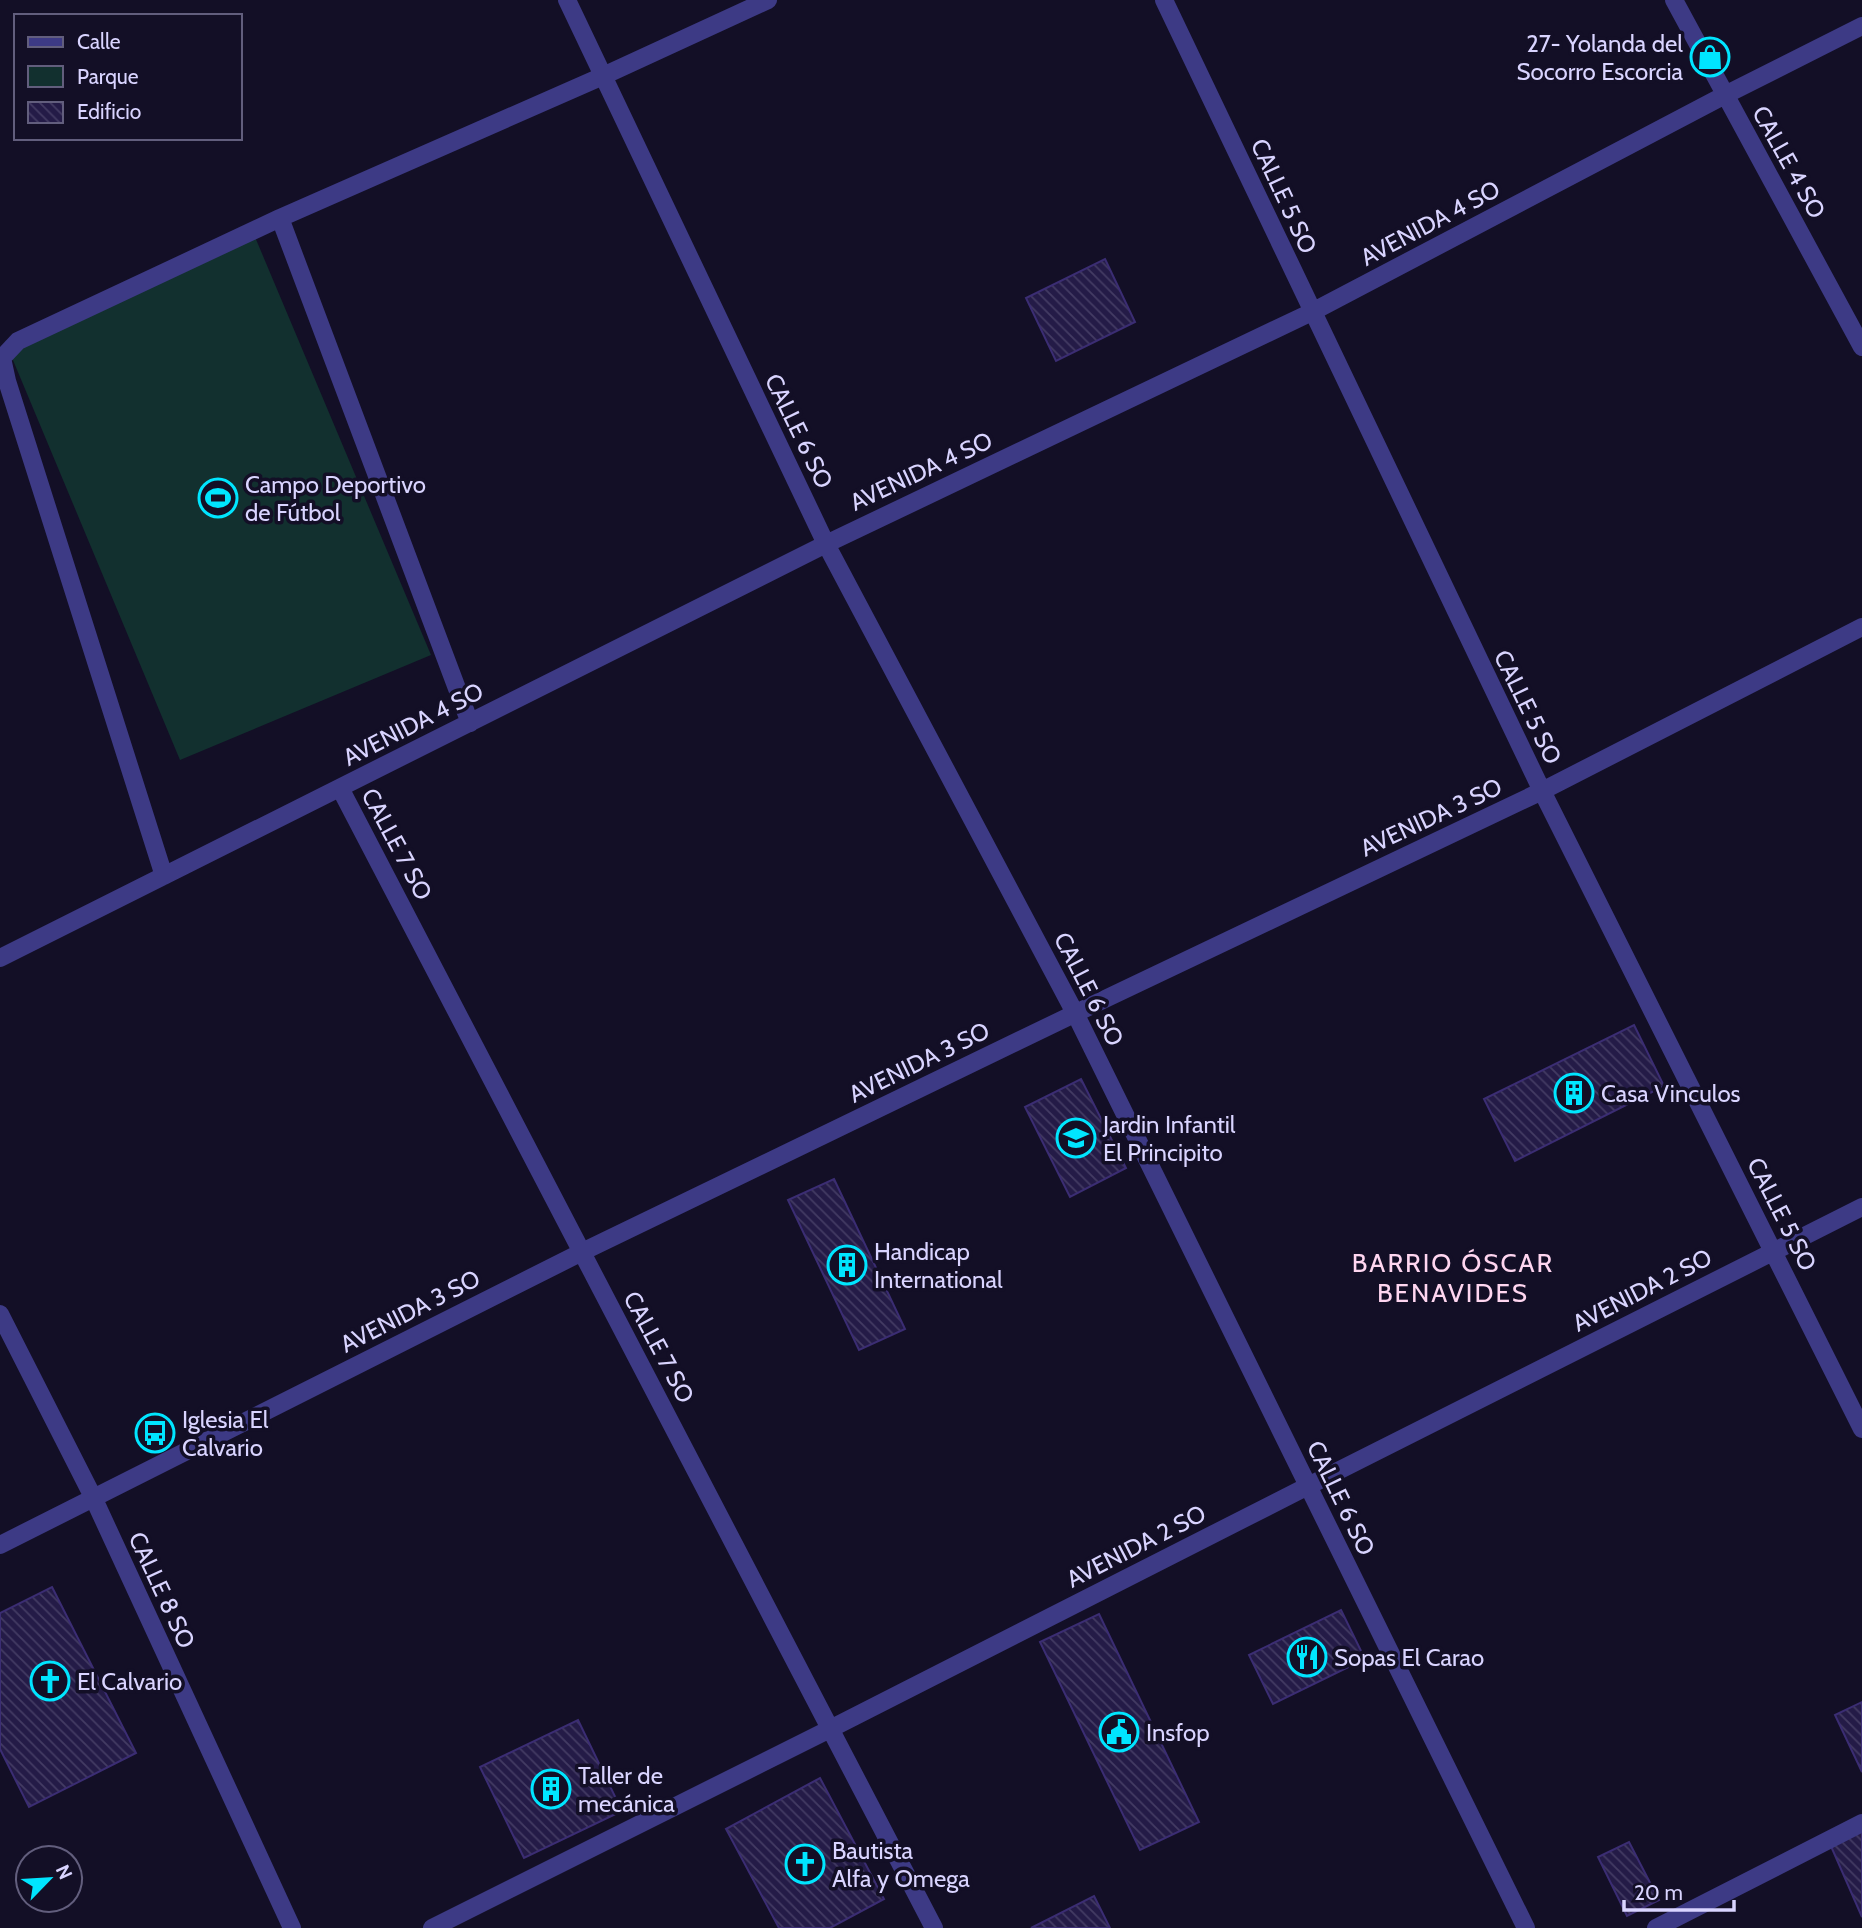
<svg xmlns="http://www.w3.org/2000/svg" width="1862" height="1928" font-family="Cabin,sans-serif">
<defs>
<pattern id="building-back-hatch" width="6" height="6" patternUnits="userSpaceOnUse" patternTransform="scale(1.75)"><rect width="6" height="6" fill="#241b47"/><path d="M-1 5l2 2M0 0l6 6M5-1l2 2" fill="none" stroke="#433b63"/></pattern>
</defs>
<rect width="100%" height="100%" fill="#130f26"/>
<path fill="#12302f" d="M 255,237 L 431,655 L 180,760 L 5,341 Z"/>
<path fill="url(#building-back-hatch)" stroke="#3b2d73" stroke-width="2" d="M 1105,259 L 1135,322 L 1056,361 L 1026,298 Z
M 1634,1025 L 1664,1086 L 1515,1161 L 1484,1099 Z
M 1081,1079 L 1126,1168 L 1070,1197 L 1025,1107 Z
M 834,1179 L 905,1329 L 859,1350 L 788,1200 Z
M 52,1587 L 136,1753 L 29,1807 L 0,1749 L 0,1613 Z
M 1341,1610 L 1365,1659 L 1273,1704 L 1249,1655 Z
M 1099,1614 L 1199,1822 L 1140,1850 L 1040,1642 Z
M 1862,1702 L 1862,1772 L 1835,1715 Z
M 578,1720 L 622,1811 L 524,1858 L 480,1767 Z
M 820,1778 L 884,1899 L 830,1928 L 779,1928 L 726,1829 Z
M 1862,1829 L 1862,1917 L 1830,1844 Z
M 1629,1842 L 1659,1900 L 1627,1916 L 1598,1857 Z
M 1094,1896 L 1110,1928 L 1031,1928 Z"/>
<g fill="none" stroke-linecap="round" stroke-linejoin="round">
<path stroke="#3d3a85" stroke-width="18" d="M 567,0 L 826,544 L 1075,1013 L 1526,1928
M 1164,0 L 1542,791 L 1862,1429
M 1674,0 L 1862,347
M 280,218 L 470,723
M 340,788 L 934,1928
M 164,876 L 7,381 L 2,358 L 18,341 L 280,218 L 603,76 L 768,0
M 0,958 L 826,544 L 1312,312 L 1725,95 L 1862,26
M 0,1314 L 93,1497 L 292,1928
M 0,1545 L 582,1252 L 1105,999 L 1542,791 L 1862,627
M 432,1928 L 830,1729 L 1308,1486 L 1862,1207
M 1656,1928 L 1862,1823"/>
</g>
<defs>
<symbol id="shop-ring" viewBox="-11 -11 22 22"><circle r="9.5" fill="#130f26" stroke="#00e5ff" stroke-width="1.5"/><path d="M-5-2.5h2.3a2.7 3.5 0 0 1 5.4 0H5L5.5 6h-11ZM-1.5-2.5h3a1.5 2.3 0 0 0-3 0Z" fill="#00e5ff"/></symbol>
<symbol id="stadium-ring" viewBox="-11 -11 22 22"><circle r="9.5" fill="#130f26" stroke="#00e5ff" stroke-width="1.5"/><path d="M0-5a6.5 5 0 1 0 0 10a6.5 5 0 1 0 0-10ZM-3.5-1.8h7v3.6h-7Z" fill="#00e5ff"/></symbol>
<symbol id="building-ring" viewBox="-11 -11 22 22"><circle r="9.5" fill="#130f26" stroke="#00e5ff" stroke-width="1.5"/><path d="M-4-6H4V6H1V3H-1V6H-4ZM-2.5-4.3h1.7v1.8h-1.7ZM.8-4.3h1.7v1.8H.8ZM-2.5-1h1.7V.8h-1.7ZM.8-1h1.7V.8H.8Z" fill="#00e5ff"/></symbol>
<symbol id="school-ring" viewBox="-11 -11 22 22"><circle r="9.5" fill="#130f26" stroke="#00e5ff" stroke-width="1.5"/><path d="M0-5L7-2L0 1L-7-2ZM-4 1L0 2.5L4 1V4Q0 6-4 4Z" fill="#00e5ff"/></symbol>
<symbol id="bus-ring" viewBox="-11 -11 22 22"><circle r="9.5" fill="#130f26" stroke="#00e5ff" stroke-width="1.5"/><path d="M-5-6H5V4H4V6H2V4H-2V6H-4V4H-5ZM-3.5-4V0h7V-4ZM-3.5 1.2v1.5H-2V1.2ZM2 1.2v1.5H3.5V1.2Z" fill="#00e5ff"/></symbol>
<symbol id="restaurant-ring" viewBox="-11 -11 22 22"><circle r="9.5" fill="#130f26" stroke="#00e5ff" stroke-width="1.5"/><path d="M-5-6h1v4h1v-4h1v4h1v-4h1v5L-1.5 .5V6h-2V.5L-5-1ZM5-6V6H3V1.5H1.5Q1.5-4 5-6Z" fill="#00e5ff"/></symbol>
<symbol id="church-ring" viewBox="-11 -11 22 22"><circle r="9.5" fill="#130f26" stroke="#00e5ff" stroke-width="1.5"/><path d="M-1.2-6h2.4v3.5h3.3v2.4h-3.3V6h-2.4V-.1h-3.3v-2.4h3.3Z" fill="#00e5ff"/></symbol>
<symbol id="civic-ring" viewBox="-11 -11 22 22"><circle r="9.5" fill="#130f26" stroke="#00e5ff" stroke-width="1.5"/><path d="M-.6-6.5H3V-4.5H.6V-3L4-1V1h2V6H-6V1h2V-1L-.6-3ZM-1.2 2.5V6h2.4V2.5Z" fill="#00e5ff"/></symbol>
</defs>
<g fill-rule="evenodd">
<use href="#shop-ring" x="1688" y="35" width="44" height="44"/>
<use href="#stadium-ring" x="196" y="476" width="44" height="44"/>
<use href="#building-ring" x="1552" y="1071" width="44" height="44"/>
<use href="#school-ring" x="1054" y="1116" width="44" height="44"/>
<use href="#building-ring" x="825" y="1243" width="44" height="44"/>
<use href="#bus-ring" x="133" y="1411" width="44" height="44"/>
<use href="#restaurant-ring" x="1285" y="1635" width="44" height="44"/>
<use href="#church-ring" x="28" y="1659" width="44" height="44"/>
<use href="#civic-ring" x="1097" y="1710" width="44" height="44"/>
<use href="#building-ring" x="529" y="1767" width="44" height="44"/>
<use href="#church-ring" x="783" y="1842" width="44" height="44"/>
</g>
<g text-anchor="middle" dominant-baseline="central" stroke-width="7" stroke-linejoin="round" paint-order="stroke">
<g font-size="24" fill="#d9d4ff" stroke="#130f26" text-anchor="start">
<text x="1683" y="43" text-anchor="end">27- Yolanda del<tspan x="1683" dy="28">Socorro Escorcia</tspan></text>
<text x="245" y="484">Campo Deportivo<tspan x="245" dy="28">de Fútbol</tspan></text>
<text x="1601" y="1093">Casa Vinculos</text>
<text x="1103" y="1124">Jardin Infantil<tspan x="1103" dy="28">El Principito</tspan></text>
<text x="874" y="1251">Handicap<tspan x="874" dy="28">International</tspan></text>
<text x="182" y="1419">Iglesia El<tspan x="182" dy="28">Calvario</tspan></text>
<text x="1334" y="1657">Sopas El Carao</text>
<text x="77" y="1681">El Calvario</text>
<text x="1146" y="1732">Insfop</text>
<text x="578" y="1775">Taller de<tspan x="578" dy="28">mecánica</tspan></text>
<text x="832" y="1850">Bautista<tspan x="832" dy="28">Alfa y Omega</tspan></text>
</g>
<g font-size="24" fill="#d9d4ff" stroke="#130f26">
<text transform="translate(1789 162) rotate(61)">CALLE 4 SO</text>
<text transform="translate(1284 196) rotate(65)">CALLE 5 SO</text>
<text transform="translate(1430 223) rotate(-28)">AVENIDA 4 SO</text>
<text transform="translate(799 431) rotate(64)">CALLE 6 SO</text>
<text transform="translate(921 471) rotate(-25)">AVENIDA 4 SO</text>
<text transform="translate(1528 707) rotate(64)">CALLE 5 SO</text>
<text transform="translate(413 724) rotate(-27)">AVENIDA 4 SO</text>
<text transform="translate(1431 817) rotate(-25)">AVENIDA 3 SO</text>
<text transform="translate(397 844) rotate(62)">CALLE 7 SO</text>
<text transform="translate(1089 989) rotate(63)">CALLE 6 SO</text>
<text transform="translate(919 1062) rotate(-26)">AVENIDA 3 SO</text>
<text transform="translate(1782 1214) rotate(63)">CALLE 5 SO</text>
<text transform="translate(1642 1290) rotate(-27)">AVENIDA 2 SO</text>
<text transform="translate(410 1311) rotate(-27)">AVENIDA 3 SO</text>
<text transform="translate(659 1347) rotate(62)">CALLE 7 SO</text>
<text transform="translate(1341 1498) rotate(64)">CALLE 6 SO</text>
<text transform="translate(1136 1546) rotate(-27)">AVENIDA 2 SO</text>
<text transform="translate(162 1590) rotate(65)">CALLE 8 SO</text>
</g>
<g font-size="26" letter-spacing="2" fill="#ffd6f0" stroke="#130f26">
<text x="1453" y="1263">BARRIO ÓSCAR<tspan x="1453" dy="30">BENAVIDES</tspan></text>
</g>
</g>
<rect x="14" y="14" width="228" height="126" fill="#130f26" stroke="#625e7d" stroke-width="2"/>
<rect x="28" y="37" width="35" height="10" fill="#3d3a85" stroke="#625e7d" stroke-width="2"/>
<text x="77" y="49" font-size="21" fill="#d9d4ff">Calle</text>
<rect x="28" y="66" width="35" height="21" fill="#12302f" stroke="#625e7d" stroke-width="2"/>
<text x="77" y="84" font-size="21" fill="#d9d4ff">Parque</text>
<rect x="28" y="102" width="35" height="21" fill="url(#building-back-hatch)" stroke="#625e7d" stroke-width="2"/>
<text x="77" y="119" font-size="21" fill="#d9d4ff">Edificio</text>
<g transform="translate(49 1879) rotate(65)"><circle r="33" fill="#130f26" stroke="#625e7d" stroke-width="2"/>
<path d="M0-5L12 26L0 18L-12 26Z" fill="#00e5ff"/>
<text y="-10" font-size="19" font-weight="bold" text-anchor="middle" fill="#d9d4ff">N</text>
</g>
<path d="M1624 1900v10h110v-10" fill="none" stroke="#d9d4ff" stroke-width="3.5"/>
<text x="1634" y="1900" font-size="21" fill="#d9d4ff" stroke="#130f26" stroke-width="5" paint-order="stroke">20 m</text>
</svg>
